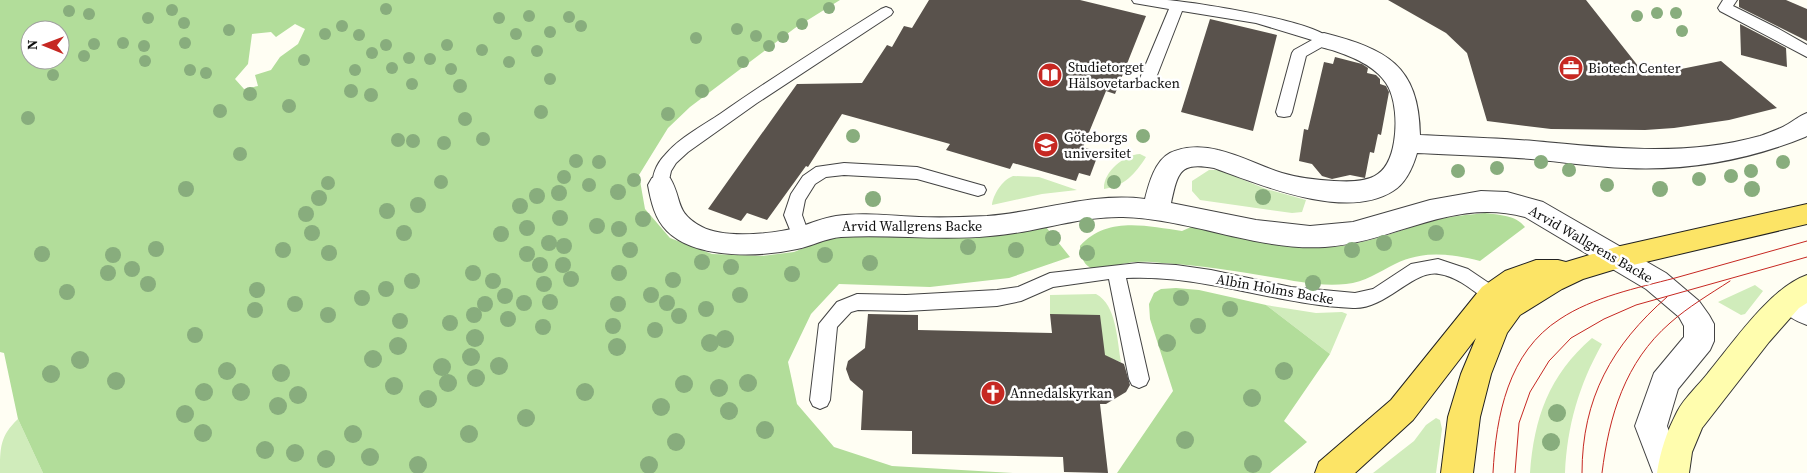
<svg xmlns="http://www.w3.org/2000/svg" width="1807" height="473" font-family="'Source Serif 4',serif">
<rect width="100%" height="100%" fill="#fffef3"/>
<path fill="#d0ecbb" d="M 1140,154 L 1146,157 C 1135,174 1125,186 1104,189 C 1103,172 1124,155 1140,154 Z
M 1209,170 L 1219,170 L 1266,189 L 1306,200 L 1302,212 L 1292,213 L 1200,200 L 1192,191 L 1192,181 Z
M 1013,176 L 1039,177 L 1077,190 L 1042,194 L 992,205 C 993,195 1002,180 1013,176 Z
M 1755,285 L 1763,291 L 1745,314 L 1741,315 L 1718,302 Z
M 1096,294 C 1117,305 1117,341 1121,362 L 1105,357 L 1050,314 L 1050,295 Z
M 1266,305 L 1316,313 L 1342,312 L 1347,314 L 1330,354 Z
M 1592,338 L 1602,344 C 1579,385 1567,426 1565,473 L 1530,473 C 1534,418 1549,375 1592,338 Z
M 1436,418 L 1440,420 L 1442,429 L 1436,473 L 1373,473 L 1414,441 L 1426,425 Z
M 18,419 L 43,473 L 0,473 C 0,447 0,436 18,419 Z"/>
<path fill="#b2dd9a" fill-rule="evenodd" d="M 0,0 L 840,0 L 795,28 L 690,107 L 668,128 L 639,175 L 645,209 L 670,238 L 712,254 L 762,256 L 794,252 L 828,238 L 1046,227 L 1070,257 L 1009,278 L 930,287 L 839,284 L 811,314 L 788,362 L 797,404 L 834,447 L 892,466 L 1013,473 L 43,473 L 18,419 L 4,353 L 0,352 ZM 295,24 L 305,29 L 298,44 L 280,57 L 271,70 L 255,75 L 258,86 L 244,89 L 235,79 L 248,64 L 252,34 L 271,32 L 276,37 ZM 30,30 L 60,30 L 60,60 L 30,60 Z
M 1485,213 C 1499,215 1516,215 1525,227 L 1480,261 C 1450,254 1424,250 1395,264 C 1379,272 1365,282 1346,284 C 1321,287 1296,281 1271,277 C 1235,271 1199,265 1162,263 C 1151,262 1139,261 1128,263 C 1118,264 1105,270 1095,269 C 1084,268 1080,255 1080,246 C 1107,216 1146,226 1182,231 L 1191,227 C 1235,236 1284,251 1330,247 C 1365,245 1399,230 1432,221 C 1450,216 1467,215 1485,213 Z
M 1176,288 L 1199,290 L 1266,305 L 1330,354 L 1284,421 L 1307,442 L 1270,473 L 1117,473 L 1173,391 L 1150,319 L 1149,304 L 1154,293 L 1161,289 Z"/>
<path fill="#59524c" d="M 929,0 L 1080,0 L 1146,16 L 1115,94 L 1106,91 L 1083,147 L 1099,152 L 1090,176 L 1079,173 L 1076,181 L 1013,163 L 1010,169 L 946,150 L 950,144 L 842,114 L 808,167 L 806,166 L 767,220 L 747,213 L 741,221 L 708,209 L 797,84 L 862,83 L 887,45 L 892,47 L 904,26 L 912,28 Z
M 1388,0 L 1586,0 L 1646,76 L 1721,61 L 1777,108 L 1729,120 L 1674,128 L 1645,130 L 1551,129 L 1487,121 L 1467,53 L 1446,33 Z
M 1739,0 L 1786,0 L 1807,9 L 1807,41 L 1739,7 Z
M 1210,19 L 1277,35 L 1253,131 L 1181,112 Z
M 1740,24 L 1786,48 L 1787,67 L 1741,55 Z
M 1335,57 L 1362,64 L 1368,68 L 1367,73 L 1376,75 L 1380,79 L 1380,84 L 1386,86 L 1389,92 L 1381,135 L 1378,134 L 1374,153 L 1370,152 L 1365,178 L 1350,175 L 1332,179 L 1322,176 L 1312,164 L 1299,161 L 1304,129 L 1308,130 L 1324,62 L 1333,64 Z
M 868,314 L 918,315 L 918,330 L 1052,333 L 1050,314 L 1100,315 L 1105,355 L 1124,364 L 1130,385 L 1126,392 L 1106,404 L 1100,404 L 1108,473 L 1064,472 L 1063,457 L 912,454 L 912,431 L 861,430 L 863,391 L 850,380 L 846,369 L 848,361 L 865,348 Z"/>
<g fill="none" stroke-linecap="round" stroke-linejoin="round">
<defs>
<path id="lane" d="M 1132,0 C 1144,0 1155,0 1167,0 C 1193,2 1319,21 1331,40 L 1329,43 L 1306,56 L 1292,112 L 1290,116 L 1284,117 L 1278,116 L 1276,112 L 1292,53 L 1294,50 L 1312,40 L 1256,23 L 1182,11 L 1154,83 L 1151,87 L 1146,88 L 1141,87 L 1138,83 L 1169,9 L 1134,3 Z
M 1723,0 L 1737,0 L 1733,6 L 1779,29 L 1807,45 L 1807,57 L 1720,11 L 1718,8 Z
M 886,7 L 891,9 L 893,12 L 891,15 L 757,103 L 688,152 L 676,163 L 671,171 L 667,189 L 661,191 L 655,189 C 649,179 657,163 665,155 C 679,138 702,126 720,114 C 773,77 827,43 881,9 Z
M 844,163 L 917,167 L 984,186 L 986,190 L 984,194 L 978,196 L 917,179 L 844,175 L 826,177 L 815,184 L 805,200 L 802,215 L 810,237 L 807,242 L 801,244 L 795,242 L 784,215 L 791,194 L 803,176 L 816,167 Z
M 1438,259 L 1468,269 L 1508,296 L 1510,301 L 1508,306 L 1501,309 L 1494,306 C 1478,295 1460,277 1439,274 C 1413,269 1386,310 1353,308 C 1276,305 1204,274 1126,278 L 1149,379 L 1146,385 L 1139,388 L 1132,385 L 1129,379 L 1109,279 L 1053,287 L 1021,301 L 997,306 L 906,311 L 858,310 L 851,312 L 837,327 L 830,400 L 827,406 L 820,409 L 813,406 L 810,400 L 819,324 L 837,302 L 857,294 L 906,295 L 997,290 L 1018,287 L 1050,273 L 1138,263 L 1176,265 L 1211,270 L 1291,287 L 1355,293 L 1373,289 L 1411,264 Z"/>
<path id="street" d="M 1324,33 C 1386,49 1419,65 1420,135 C 1458,137 1496,138 1534,141 C 1609,148 1685,157 1760,136 C 1768,133 1780,129 1788,124 C 1795,120 1799,116 1807,113 L 1807,136 L 1805,137 C 1749,160 1687,171 1626,168 C 1595,167 1563,162 1531,159 C 1494,156 1455,155 1417,153 C 1413,167 1406,183 1393,191 C 1346,221 1261,185 1214,168 C 1180,162 1178,171 1171,203 L 1256,220 L 1310,226 L 1353,222 L 1430,200 L 1481,191 L 1507,192 L 1543,202 L 1666,273 L 1699,301 L 1709,315 L 1714,324 L 1714,341 L 1710,350 L 1678,389 L 1667,426 L 1685,473 L 1653,473 L 1635,426 L 1654,373 L 1684,337 L 1684,326 L 1679,317 L 1646,289 L 1525,217 C 1453,197 1395,242 1325,247 C 1256,251 1192,219 1123,217 C 1078,216 1035,233 990,236 C 940,241 891,234 841,237 C 826,238 812,246 797,249 C 761,257 696,260 667,231 C 655,219 651,202 648,185 L 652,178 L 661,175 L 670,178 C 683,200 674,212 702,227 C 724,239 775,234 799,227 C 812,223 823,218 836,216 C 863,212 892,216 919,217 C 942,218 965,217 987,216 C 1041,212 1091,192 1145,199 C 1149,183 1155,161 1170,153 C 1184,146 1203,146 1218,150 C 1240,155 1260,166 1282,173 C 1299,178 1316,180 1334,181 C 1368,183 1388,179 1394,142 C 1397,124 1396,98 1386,83 C 1375,66 1353,57 1335,51 C 1327,48 1317,48 1312,40 L 1316,35 Z
M 1789,288 L 1807,297 L 1807,325 C 1793,320 1781,313 1775,300 L 1779,292 Z"/>
<path id="secondary" d="M 1807,275 L 1807,303 L 1799,308 L 1769,342 L 1702,428 L 1692,452 L 1689,473 L 1657,473 C 1660,452 1667,431 1677,412 C 1684,398 1698,386 1708,373 C 1733,343 1770,288 1807,275 Z"/>
<path id="primary" d="M 1807,204 L 1807,224 L 1616,269 L 1583,279 L 1562,289 L 1520,315 L 1507,333 L 1491,374 L 1480,417 L 1473,473 L 1441,473 L 1448,417 L 1461,374 L 1476,338 L 1413,420 L 1355,473 L 1315,473 L 1319,462 L 1391,400 L 1482,287 L 1505,271 L 1536,260 L 1558,260 L 1566,262 L 1616,247 Z"/>
</defs>
<use href="#lane" stroke="#434343" stroke-width="2"/>
<use href="#street" stroke="#434343" stroke-width="2"/>
<use href="#secondary" stroke="#323232" stroke-width="2"/>
<use href="#primary" stroke="#212121" stroke-width="2"/>
<use href="#lane" fill="#fff" fill-rule="evenodd"/>
<use href="#street" fill="#fff" fill-rule="evenodd"/>
<use href="#secondary" fill="#fffdae" fill-rule="evenodd"/>
<use href="#primary" fill="#fce466" fill-rule="evenodd"/>
<path stroke="#c62822" stroke-width="1" d="M 1493,473 C 1496,416 1508,352 1560,319 C 1593,297 1637,288 1675,278 C 1719,266 1763,253 1807,241
M 1515,473 L 1519,423 L 1530,392 L 1549,361 L 1571,338 L 1604,319 L 1636,305 L 1807,257
M 1582,473 C 1582,398 1612,345 1667,297
M 1602,473 C 1609,416 1625,362 1670,323 C 1688,307 1710,294 1730,281"/>
</g>
<g fill="#88ad7d">
<circle cx="829" cy="8" r="6"/>
<circle cx="386" cy="9" r="6"/>
<circle cx="172" cy="10" r="6"/>
<circle cx="69" cy="11" r="6"/>
<circle cx="1657" cy="13" r="6"/>
<circle cx="1676" cy="13" r="6"/>
<circle cx="89" cy="14" r="6"/>
<circle cx="529" cy="16" r="6"/>
<circle cx="1637" cy="16" r="6"/>
<circle cx="569" cy="17" r="6"/>
<circle cx="148" cy="18" r="6"/>
<circle cx="499" cy="18" r="6"/>
<circle cx="184" cy="23" r="6"/>
<circle cx="802" cy="24" r="6"/>
<circle cx="342" cy="26" r="6"/>
<circle cx="581" cy="26" r="6"/>
<circle cx="737" cy="29" r="6"/>
<circle cx="229" cy="30" r="6"/>
<circle cx="1682" cy="31" r="6"/>
<circle cx="550" cy="32" r="6"/>
<circle cx="325" cy="34" r="6"/>
<circle cx="516" cy="34" r="6"/>
<circle cx="359" cy="35" r="6"/>
<circle cx="756" cy="36" r="6"/>
<circle cx="783" cy="37" r="6"/>
<circle cx="696" cy="38" r="6"/>
<circle cx="123" cy="43" r="6"/>
<circle cx="185" cy="43" r="6"/>
<circle cx="94" cy="44" r="6"/>
<circle cx="386" cy="45" r="6"/>
<circle cx="447" cy="45" r="6"/>
<circle cx="144" cy="46" r="6"/>
<circle cx="769" cy="46" r="6"/>
<circle cx="482" cy="50" r="6"/>
<circle cx="537" cy="51" r="6"/>
<circle cx="372" cy="53" r="6"/>
<circle cx="84" cy="56" r="6"/>
<circle cx="409" cy="58" r="6"/>
<circle cx="430" cy="59" r="6"/>
<circle cx="304" cy="60" r="6"/>
<circle cx="145" cy="61" r="6"/>
<circle cx="509" cy="62" r="6"/>
<circle cx="743" cy="62" r="6"/>
<circle cx="392" cy="68" r="6"/>
<circle cx="451" cy="69" r="6"/>
<circle cx="190" cy="70" r="6"/>
<circle cx="355" cy="70" r="6"/>
<circle cx="206" cy="73" r="6"/>
<circle cx="53" cy="75" r="6"/>
<circle cx="550" cy="79" r="6"/>
<circle cx="412" cy="84" r="6"/>
<circle cx="460" cy="86" r="7"/>
<circle cx="351" cy="91" r="7"/>
<circle cx="702" cy="91" r="7"/>
<circle cx="250" cy="94" r="7"/>
<circle cx="371" cy="95" r="7"/>
<circle cx="289" cy="106" r="7"/>
<circle cx="220" cy="111" r="7"/>
<circle cx="541" cy="112" r="7"/>
<circle cx="668" cy="114" r="7"/>
<circle cx="28" cy="118" r="7"/>
<circle cx="465" cy="119" r="7"/>
<circle cx="853" cy="136" r="7"/>
<circle cx="1143" cy="136" r="7"/>
<circle cx="483" cy="139" r="7"/>
<circle cx="398" cy="140" r="7"/>
<circle cx="413" cy="141" r="7"/>
<circle cx="444" cy="143" r="7"/>
<circle cx="240" cy="154" r="7"/>
<circle cx="576" cy="161" r="7"/>
<circle cx="599" cy="162" r="7"/>
<circle cx="1541" cy="162" r="7"/>
<circle cx="1783" cy="162" r="7"/>
<circle cx="1497" cy="168" r="7"/>
<circle cx="1569" cy="170" r="7"/>
<circle cx="1458" cy="171" r="7"/>
<circle cx="1751" cy="171" r="7"/>
<circle cx="1731" cy="176" r="7"/>
<circle cx="564" cy="177" r="7"/>
<circle cx="1699" cy="179" r="7"/>
<circle cx="634" cy="180" r="7"/>
<circle cx="441" cy="182" r="7"/>
<circle cx="1114" cy="182" r="7"/>
<circle cx="328" cy="183" r="7"/>
<circle cx="589" cy="185" r="7"/>
<circle cx="1607" cy="185" r="7"/>
<circle cx="186" cy="189" r="8"/>
<circle cx="1660" cy="189" r="8"/>
<circle cx="1752" cy="189" r="8"/>
<circle cx="618" cy="192" r="8"/>
<circle cx="559" cy="193" r="8"/>
<circle cx="537" cy="196" r="8"/>
<circle cx="1263" cy="197" r="8"/>
<circle cx="319" cy="198" r="8"/>
<circle cx="873" cy="199" r="8"/>
<circle cx="418" cy="205" r="8"/>
<circle cx="520" cy="206" r="8"/>
<circle cx="387" cy="211" r="8"/>
<circle cx="306" cy="214" r="8"/>
<circle cx="560" cy="218" r="8"/>
<circle cx="643" cy="219" r="8"/>
<circle cx="1087" cy="225" r="8"/>
<circle cx="597" cy="226" r="8"/>
<circle cx="527" cy="228" r="8"/>
<circle cx="619" cy="229" r="8"/>
<circle cx="312" cy="233" r="8"/>
<circle cx="404" cy="233" r="8"/>
<circle cx="1436" cy="233" r="8"/>
<circle cx="501" cy="234" r="8"/>
<circle cx="1053" cy="238" r="8"/>
<circle cx="549" cy="243" r="8"/>
<circle cx="1384" cy="243" r="8"/>
<circle cx="564" cy="246" r="8"/>
<circle cx="968" cy="247" r="8"/>
<circle cx="156" cy="249" r="8"/>
<circle cx="283" cy="250" r="8"/>
<circle cx="630" cy="250" r="8"/>
<circle cx="1016" cy="250" r="8"/>
<circle cx="1352" cy="250" r="8"/>
<circle cx="329" cy="253" r="8"/>
<circle cx="1087" cy="253" r="8"/>
<circle cx="42" cy="254" r="8"/>
<circle cx="527" cy="254" r="8"/>
<circle cx="113" cy="255" r="8"/>
<circle cx="825" cy="255" r="8"/>
<circle cx="702" cy="262" r="8"/>
<circle cx="870" cy="263" r="8"/>
<circle cx="540" cy="265" r="8"/>
<circle cx="563" cy="265" r="8"/>
<circle cx="731" cy="267" r="8"/>
<circle cx="132" cy="269" r="8"/>
<circle cx="108" cy="273" r="8"/>
<circle cx="473" cy="273" r="8"/>
<circle cx="619" cy="273" r="8"/>
<circle cx="792" cy="274" r="8"/>
<circle cx="571" cy="279" r="8"/>
<circle cx="673" cy="280" r="8"/>
<circle cx="412" cy="281" r="8"/>
<circle cx="493" cy="281" r="8"/>
<circle cx="1313" cy="283" r="8"/>
<circle cx="148" cy="284" r="8"/>
<circle cx="544" cy="284" r="8"/>
<circle cx="386" cy="289" r="8"/>
<circle cx="257" cy="290" r="8"/>
<circle cx="67" cy="292" r="8"/>
<circle cx="651" cy="295" r="8"/>
<circle cx="740" cy="295" r="8"/>
<circle cx="505" cy="296" r="8"/>
<circle cx="362" cy="298" r="8"/>
<circle cx="1181" cy="298" r="8"/>
<circle cx="550" cy="302" r="8"/>
<circle cx="524" cy="303" r="8"/>
<circle cx="667" cy="303" r="8"/>
<circle cx="295" cy="304" r="8"/>
<circle cx="485" cy="304" r="8"/>
<circle cx="618" cy="304" r="8"/>
<circle cx="706" cy="309" r="8"/>
<circle cx="1230" cy="309" r="8"/>
<circle cx="255" cy="310" r="8"/>
<circle cx="328" cy="315" r="8"/>
<circle cx="474" cy="315" r="8"/>
<circle cx="679" cy="316" r="8"/>
<circle cx="508" cy="319" r="8"/>
<circle cx="400" cy="321" r="8"/>
<circle cx="450" cy="323" r="8"/>
<circle cx="613" cy="326" r="8"/>
<circle cx="1198" cy="326" r="8"/>
<circle cx="543" cy="327" r="8"/>
<circle cx="655" cy="330" r="8"/>
<circle cx="195" cy="335" r="8"/>
<circle cx="475" cy="338" r="9"/>
<circle cx="725" cy="339" r="9"/>
<circle cx="710" cy="343" r="9"/>
<circle cx="1167" cy="343" r="9"/>
<circle cx="398" cy="346" r="9"/>
<circle cx="617" cy="347" r="9"/>
<circle cx="471" cy="357" r="9"/>
<circle cx="373" cy="359" r="9"/>
<circle cx="80" cy="360" r="9"/>
<circle cx="499" cy="366" r="9"/>
<circle cx="442" cy="367" r="9"/>
<circle cx="227" cy="371" r="9"/>
<circle cx="1284" cy="371" r="9"/>
<circle cx="281" cy="373" r="9"/>
<circle cx="51" cy="374" r="9"/>
<circle cx="476" cy="378" r="9"/>
<circle cx="116" cy="381" r="9"/>
<circle cx="448" cy="383" r="9"/>
<circle cx="748" cy="383" r="9"/>
<circle cx="684" cy="384" r="9"/>
<circle cx="394" cy="386" r="9"/>
<circle cx="719" cy="388" r="9"/>
<circle cx="204" cy="392" r="9"/>
<circle cx="241" cy="392" r="9"/>
<circle cx="585" cy="392" r="9"/>
<circle cx="298" cy="395" r="9"/>
<circle cx="1252" cy="398" r="9"/>
<circle cx="428" cy="399" r="9"/>
<circle cx="278" cy="406" r="9"/>
<circle cx="661" cy="407" r="9"/>
<circle cx="729" cy="411" r="9"/>
<circle cx="1557" cy="413" r="9"/>
<circle cx="185" cy="414" r="9"/>
<circle cx="526" cy="418" r="9"/>
<circle cx="765" cy="430" r="9"/>
<circle cx="203" cy="433" r="9"/>
<circle cx="353" cy="434" r="9"/>
<circle cx="469" cy="434" r="9"/>
<circle cx="1185" cy="440" r="9"/>
<circle cx="676" cy="442" r="9"/>
<circle cx="1551" cy="442" r="9"/>
<circle cx="265" cy="450" r="9"/>
<circle cx="295" cy="453" r="9"/>
<circle cx="370" cy="457" r="9"/>
<circle cx="326" cy="459" r="9"/>
<circle cx="1253" cy="464" r="9"/>
<circle cx="418" cy="465" r="9"/>
<circle cx="649" cy="465" r="9"/>
</g>
<defs>
<symbol id="office-disc" viewBox="-11 -11 22 22"><circle r="9.5" fill="#c62822" stroke="#fff"/><path d="M-6-3h4V-5.5h4V-3h4V5H-6ZM-1-4.5V-3h2v-1.5ZM-6 0V1H6V0Z" fill="#fff"/></symbol>
<symbol id="library-disc" viewBox="-11 -11 22 22"><circle r="9.5" fill="#c62822" stroke="#fff"/><path d="M-6-4Q-3-5.5-.7-3.5V5Q-3 3-6 4ZM6-4Q3-5.5 .7-3.5V5Q3 3 6 4Z" fill="#fff"/></symbol>
<symbol id="university-disc" viewBox="-11 -11 22 22"><circle r="9.5" fill="#c62822" stroke="#fff"/><path d="M0-5L7-2L0 1L-7-2ZM-4 1L0 2.5L4 1V4Q0 6-4 4Z" fill="#fff"/></symbol>
<symbol id="church-disc" viewBox="-11 -11 22 22"><circle r="9.5" fill="#c62822" stroke="#fff"/><path d="M-1.2-6h2.4v3.5h3.3v2.4h-3.3V6h-2.4V-.1h-3.3v-2.4h3.3Z" fill="#fff"/></symbol>
</defs>
<g fill-rule="evenodd">
<use href="#office-disc" x="1557" y="54" width="28" height="28"/>
<use href="#library-disc" x="1036" y="61" width="28" height="28"/>
<use href="#university-disc" x="1032" y="131" width="28" height="28"/>
<use href="#church-disc" x="979" y="379" width="28" height="28"/>
</g>
<g text-anchor="middle" dominant-baseline="central" stroke-width="5" stroke-linejoin="round" paint-order="stroke">
<g font-size="14" fill="#101010" stroke="#fff" text-anchor="start">
<text x="1068" y="67">Studietorget<tspan x="1068" dy="16">Hälsovetarbacken</tspan></text>
<text x="1588" y="68">Biotech Center</text>
<text x="1064" y="137">Göteborgs<tspan x="1064" dy="16">universitet</tspan></text>
<text x="1010" y="393">Annedalskyrkan</text>
</g>
<g font-size="14" fill="#101010" stroke="#fff">
<text x="912" y="226">Arvid Wallgrens Backe</text>
<text transform="translate(1591 244) rotate(30)">Arvid Wallgrens Backe</text>
<text transform="translate(1275 289) rotate(10)">Albin Holms Backe</text>
</g>
</g>
<g transform="translate(45 45) rotate(271)"><circle r="24" fill="#ffffff" stroke="#9f9f9f"/>
<path d="M0-4L9 19L0 12L-9 19Z" fill="#c62822"/>
<text y="-8" font-size="14" font-weight="bold" text-anchor="middle" fill="#101010">N</text>
</g>
</svg>
